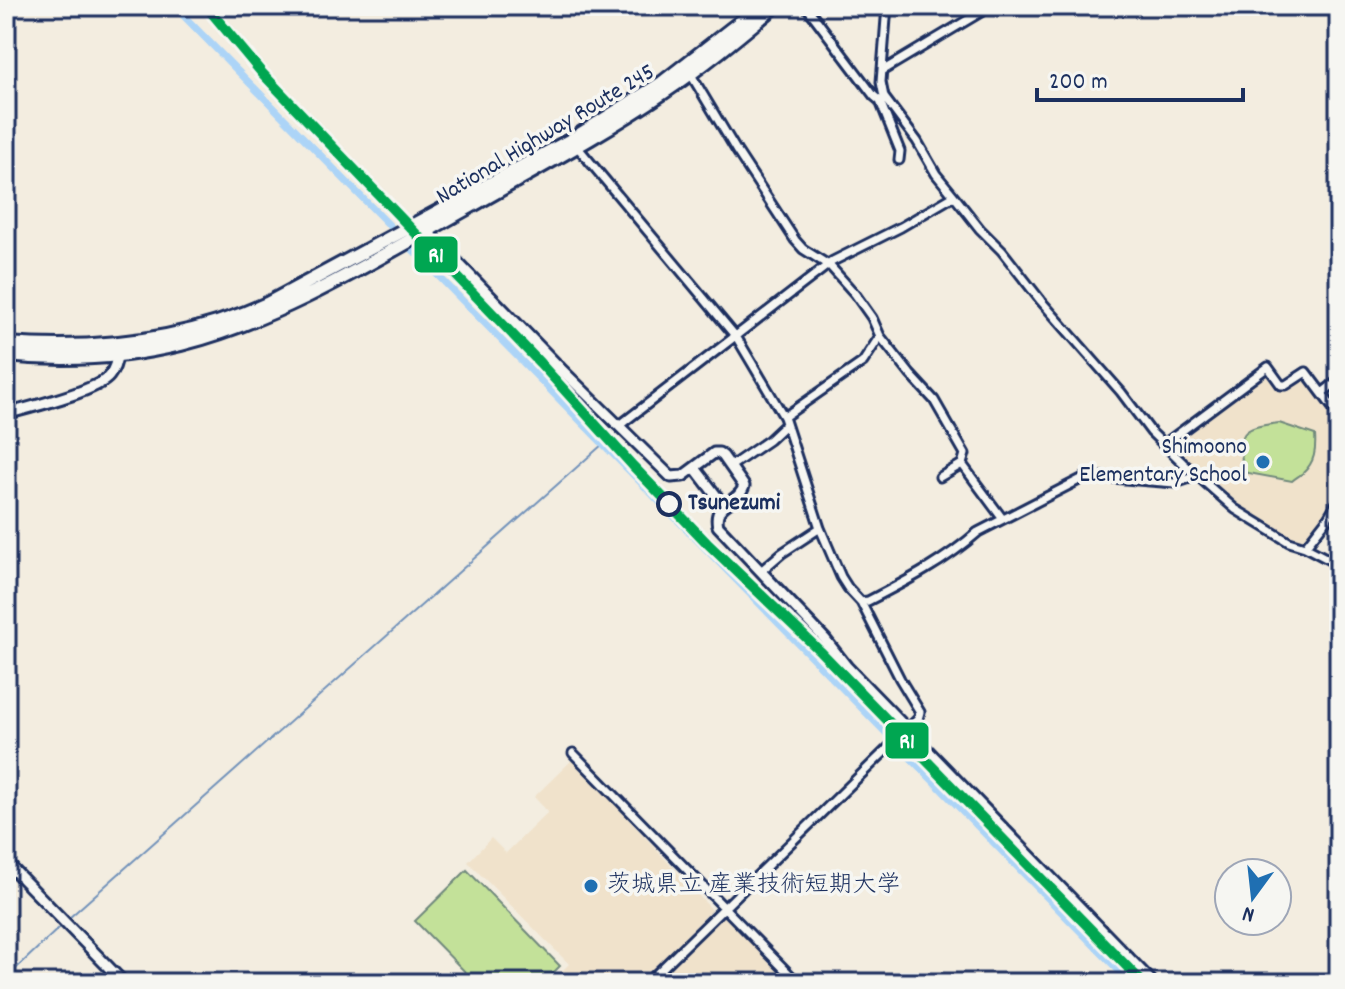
<svg xmlns="http://www.w3.org/2000/svg" width="1345" height="989" font-family="Dekko,'Klee One',sans-serif">
<rect width="100%" height="100%" fill="#f3ede0"/>
<filter id="ink" filterUnits="userSpaceOnUse"><feTurbulence type="fractalNoise" baseFrequency=".0125" numOctaves="2"/><feDisplacementMap in="SourceGraphic" scale="16" xChannelSelector="R" yChannelSelector="G"/><feConvolveMatrix kernelMatrix="1 2 1 2 8 2 1 2 1" color-interpolation-filters="sRGB"/></filter>
<g filter="url(#ink)">
<path fill="#f0e2cb" d="M 1266,371 L 1270,373 L 1281,388 L 1303,376 L 1305,377 L 1339,422 L 1339,495 L 1325,517 L 1313,532 L 1299,541 L 1285,537 L 1245,512 L 1215,489 L 1170,447 L 1171,443 Z
M 573,759 L 712,910 L 639,983 L 550,983 L 569,964 L 468,862 L 491,838 L 506,853 L 548,812 L 534,797 Z
M 722,915 L 728,916 L 793,983 L 653,983 Z"/>
<path fill="#c3e199" stroke="#6f887c" stroke-width="2" d="M 1279,423 L 1315,435 C 1316,450 1315,462 1303,473 C 1299,476 1295,478 1292,481 L 1243,472 C 1239,432 1238,428 1279,423 Z
M 467,870 L 560,966 L 543,983 L 476,983 L 415,921 Z"/>
<g fill="none" stroke-linecap="round" stroke-linejoin="round">
<path stroke="#7292ba" stroke-width="2" d="M 69,918 L 603,444
M 6,978 L 61,926"/>
<path stroke="#acd4f7" stroke-width="7" d="M 174,6 L 392,228
M 411,248 L 1131,983"/>
<defs>
<path id="minor" d="M 806,6 L 874,96 L 880,101 L 900,151 L 899,160
M 887,6 L 881,82 L 884,97 L 917,141 L 936,174 L 954,196 L 980,229 L 1002,251 L 1041,301 L 1121,392 L 1151,432 L 1183,463 L 1235,509 L 1289,542 L 1305,547 L 1339,565
M 882,71 L 991,6
M 690,73 L 736,150 L 795,240 L 803,249 L 830,266 L 855,294 L 872,318 L 880,336 L 910,374 L 934,400 L 965,454 L 962,464 L 940,477
M 575,144 L 737,338 L 784,417 L 820,528
M 1322,393 L 1339,380
M 784,417 L 863,362 L 880,336
M 620,425 L 833,261 L 901,227 L 954,196
M 1163,445 L 1268,367 L 1281,385 L 1286,385 L 1306,372 L 1339,416
M 962,464 L 1002,518
M 731,466 L 769,440 L 785,425
M 1305,547 L 1327,519 L 1339,499
M 761,571 L 782,553 L 820,528 L 841,577 L 848,588 L 861,602 L 868,601 C 907,581 945,561 978,532 L 1087,476 L 1175,483 L 1196,476
M 573,753 L 798,983
M 647,983 L 918,719 L 920,712 L 900,679 L 861,602"/>
<path id="tertiary" d="M 424,228 L 561,369 L 671,477 L 683,476 L 714,453 L 719,453 L 723,456 L 744,486 C 739,504 712,502 718,526 L 825,639 L 847,667 L 1153,983
M 6,414 C 27,408 98,391 109,376 C 115,369 117,359 118,351
M 695,468 L 724,506
M 6,862 L 124,983"/>
<path id="trunk" d="M 6,344 C 95,351 185,341 267,304 L 571,140 L 662,83 L 761,6
M 6,355 C 64,361 124,358 181,344 C 284,318 379,257 471,206 C 536,169 602,134 664,92 C 703,66 739,36 775,6"/>
</defs>
<use href="#minor" stroke="#1b2f5e" stroke-width="13"/>
<use href="#tertiary" stroke="#1b2f5e" stroke-width="15"/>
<use href="#trunk" stroke="#1b2f5e" stroke-width="18"/>
<use href="#minor" stroke="#f6f6f2" stroke-width="7"/>
<use href="#tertiary" stroke="#f6f6f2" stroke-width="9"/>
<use href="#trunk" stroke="#f6f6f2" stroke-width="12"/>
<defs>
<path id="rail-1" d="M 206,6 L 262,73 L 540,363 L 633,466 L 707,543 L 820,651 L 1143,983"/>
</defs>
<use href="#rail-1" stroke="#f6f6f2" stroke-width="16"/>
<use href="#rail-1" stroke="#00a651" stroke-width="10"/>
</g>
</g>
<g fill="#1f6fb2" stroke="#f6f6f2" stroke-width="3">
<circle cx="1263" cy="462" r="8"/>
<circle cx="591" cy="886" r="8"/>
</g>
<circle fill="#f6f6f2" stroke="#1b2f5e" stroke-width="4" cx="669" cy="504" r="11"/>
<g text-anchor="middle" dominant-baseline="central" stroke-width="7" stroke-linejoin="round" paint-order="stroke">
<g font-size="24" fill="#1b2f5e" stroke="#f6f6f2">
<text transform="translate(546 135) rotate(-31)">National Highway Route 245</text>
</g>
<g font-size="24" fill="#1b2f5e" stroke="#f6f6f2" text-anchor="end">
<text x="1247" y="448">Shimoono<tspan x="1247" dy="28">Elementary School</tspan></text>
<text x="607" y="886" text-anchor="start">茨城県立 産業技術短期大学</text>
</g>
<g font-size="24" font-weight="bold" fill="#1b2f5e" stroke="#f6f6f2" text-anchor="start">
<text x="688" y="504">Tsunezumi</text>
</g>
</g>
<g stroke="#f6f6f2" stroke-width="3">
<rect x="413" y="235" width="46" height="39" rx="8" fill="#00a651"/>
<rect x="884" y="721" width="46" height="39" rx="8" fill="#00a651"/>
</g>
<g font-size="22" text-anchor="middle" font-weight="bold" fill="#fff">
<text x="436" y="262">R1</text>
<text x="907" y="748">R1</text>
</g>
<rect width="1345" height="989" fill="none" stroke="#f6f6f2" stroke-width="32"/>
<rect x="16" y="16" width="1313" height="957" fill="none" stroke="#1b2f5e" stroke-width="3" filter="url(#ink)"/>
<g transform="translate(1253 897) rotate(195)"><circle r="38" fill="#f6f6f2" stroke="#9ea6b7" stroke-width="2"/>
<path d="M0-6L14 30L0 20L-14 30Z" fill="#1f6fb2"/>
<text y="-12" font-size="22" font-weight="bold" text-anchor="middle" fill="#1b2f5e">N</text>
</g>
<path d="M1037 88v12h206v-12" fill="none" stroke="#1b2f5e" stroke-width="4"/>
<text x="1049" y="88" font-size="24" fill="#1b2f5e" stroke="#f6f6f2" stroke-width="6" paint-order="stroke">200 m</text>
</svg>
